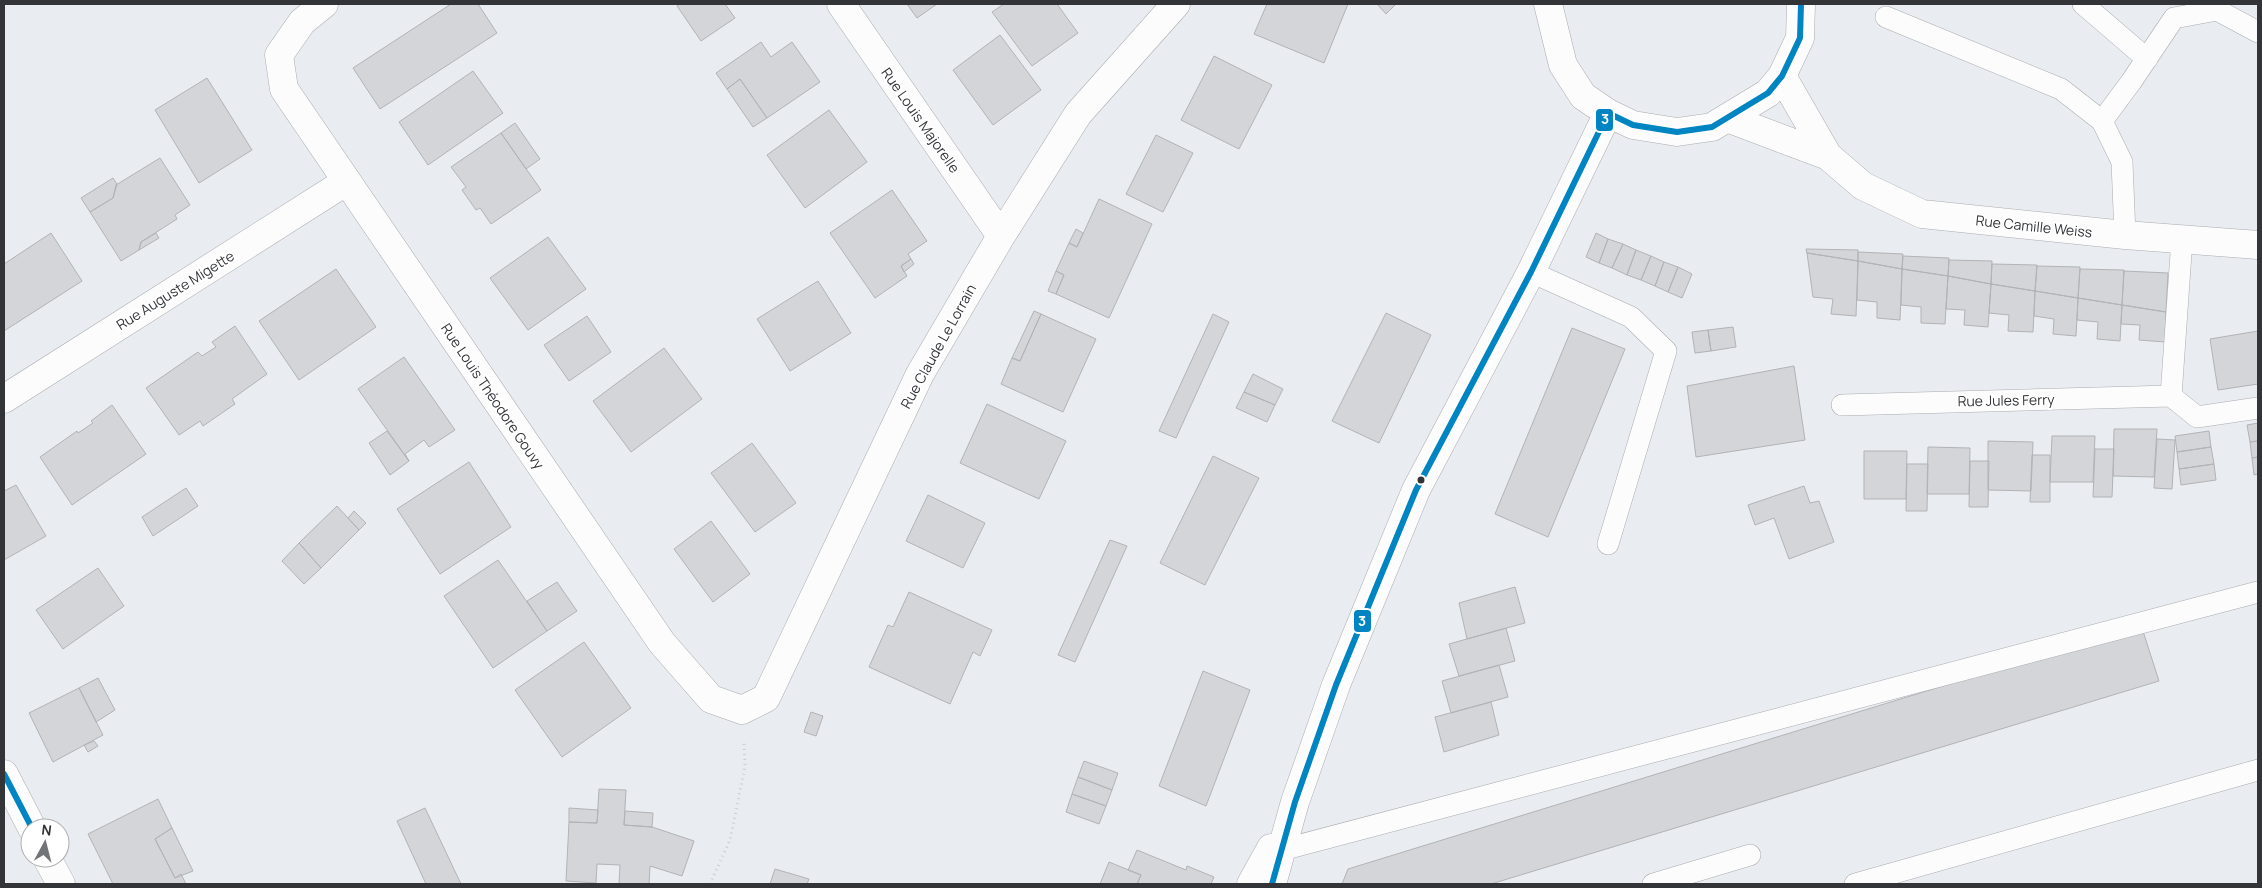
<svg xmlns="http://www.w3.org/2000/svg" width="2262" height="888" font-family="Manrope,sans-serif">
<rect width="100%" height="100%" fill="#e9ecf0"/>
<path fill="#d3d5d9" stroke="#b1b3b6" d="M 451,4 L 478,4 L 497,33 L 380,109 L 353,68 Z
M 680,4 L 725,4 L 735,18 L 701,41 L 677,6 Z
M 907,4 L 937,4 L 917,18 Z
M 1004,4 L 1057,4 L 1078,33 L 1032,66 L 992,12 Z
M 1267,4 L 1348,4 L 1324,63 L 1254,34 Z
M 1377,4 L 1396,4 L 1386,14 Z
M 1000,35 L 1041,90 L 993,125 L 953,70 Z
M 761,42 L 771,57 L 792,42 L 820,82 L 767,118 L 740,79 L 727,89 L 716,73 Z
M 1214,56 L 1272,85 L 1239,149 L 1181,120 Z
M 473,71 L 503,113 L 428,165 L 399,122 Z
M 207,78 L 252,150 L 199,183 L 155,110 Z
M 740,79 L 767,118 L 753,127 L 727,89 Z
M 829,110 L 867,162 L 805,208 L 767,155 Z
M 515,123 L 540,159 L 526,169 L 501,133 Z
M 501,133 L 541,190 L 491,224 L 480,208 L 476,210 L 462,190 L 466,187 L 451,167 Z
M 1156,135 L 1193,153 L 1163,212 L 1126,194 Z
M 160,158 L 190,205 L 175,215 L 177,219 L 141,242 L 139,250 L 121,261 L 90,212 L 113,198 L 116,185 Z
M 113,178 L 117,184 L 113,198 L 90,212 L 81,198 Z
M 892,190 L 927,241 L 908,254 L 911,259 L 901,266 L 907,276 L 875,298 L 830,233 Z
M 1099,199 L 1152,224 L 1109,318 L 1056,294 L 1064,275 L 1056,271 L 1069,243 L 1077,247 Z
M 1076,229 L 1083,233 L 1077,247 L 1069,243 Z
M 51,233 L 82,281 L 4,331 L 4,264 Z
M 156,233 L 159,238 L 139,250 L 141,242 Z
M 1596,233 L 1608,239 L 1599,263 L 1586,257 Z
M 548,237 L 586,289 L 528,330 L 490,278 Z
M 1608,239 L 1623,244 L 1612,268 L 1599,263 Z
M 1623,244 L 1636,250 L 1627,275 L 1612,268 Z
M 1806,249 L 1858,250 L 1858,261 L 1807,253 Z
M 1636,250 L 1651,256 L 1641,280 L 1627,275 Z
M 1858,252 L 1903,254 L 1902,269 L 1858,261 Z
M 1807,253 L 1858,261 L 1856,316 L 1831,314 L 1833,299 L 1813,297 Z
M 1651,256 L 1664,262 L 1655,286 L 1641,280 Z
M 1903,256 L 1949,258 L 1948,276 L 1902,269 Z
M 911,259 L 914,264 L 904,272 L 901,266 Z
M 1949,260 L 1992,261 L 1991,284 L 1948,276 Z
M 1858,261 L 1902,269 L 1900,320 L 1877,318 L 1877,302 L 1857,300 Z
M 1664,262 L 1678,267 L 1668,292 L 1655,286 Z
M 1992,264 L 2037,265 L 2035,291 L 1991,284 Z
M 2037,266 L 2080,267 L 2078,298 L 2035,291 Z
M 1678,267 L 1692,274 L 1682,298 L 1668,292 Z
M 336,269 L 376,327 L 299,380 L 259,321 Z
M 1902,269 L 1948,276 L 1945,324 L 1921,323 L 1921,307 L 1901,305 Z
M 2080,269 L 2124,270 L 2122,305 L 2078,298 Z
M 1056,271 L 1064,275 L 1056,294 L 1048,291 Z
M 2124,271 L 2168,273 L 2166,312 L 2122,305 Z
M 1948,276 L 1991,284 L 1988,327 L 1964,325 L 1965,310 L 1946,309 Z
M 818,281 L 851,333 L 790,371 L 757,319 Z
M 1991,284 L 2035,291 L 2033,332 L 2008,331 L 2009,315 L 1989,313 Z
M 2035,291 L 2078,298 L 2076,336 L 2053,334 L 2054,319 L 2034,316 Z
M 2078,298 L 2122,305 L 2120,341 L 2097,339 L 2098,322 L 2077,320 Z
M 2122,305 L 2166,312 L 2165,342 L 2139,340 L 2140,325 L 2121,324 Z
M 1034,311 L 1041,314 L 1020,361 L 1012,358 Z
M 1386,313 L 1431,335 L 1379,443 L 1332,421 Z
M 1041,314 L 1096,339 L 1063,412 L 1001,384 L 1012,358 L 1020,361 Z
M 1213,314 L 1229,322 L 1176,438 L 1159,431 Z
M 587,316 L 611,352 L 569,381 L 544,345 Z
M 235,326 L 267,374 L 232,399 L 235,404 L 203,426 L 200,421 L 179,435 L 146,388 L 198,352 L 202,356 L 216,347 L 212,342 Z
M 1733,327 L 1736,347 L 1711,351 L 1708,330 Z
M 1572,328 L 1625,349 L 1548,537 L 1495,514 Z
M 1708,330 L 1711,351 L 1695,353 L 1692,332 Z
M 2258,331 L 2258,384 L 2218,390 L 2210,339 Z
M 664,348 L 702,399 L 631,452 L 593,401 Z
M 404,357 L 455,430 L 429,447 L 424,440 L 405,454 L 409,461 L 358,389 Z
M 1794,366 L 1805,440 L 1696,457 L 1687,386 Z
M 1253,374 L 1283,389 L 1275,405 L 1244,392 Z
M 1244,392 L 1275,405 L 1267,422 L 1236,408 Z
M 987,404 L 1066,441 L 1039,499 L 960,463 Z
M 112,405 L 146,454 L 72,505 L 40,457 L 77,431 L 78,433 L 93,423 L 91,421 Z
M 2258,423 L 2258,441 L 2250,442 L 2247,425 Z
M 2114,429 L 2157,429 L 2154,477 L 2113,476 Z
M 387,431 L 409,461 L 390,475 L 369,443 Z
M 2209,431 L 2211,447 L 2177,452 L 2175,436 Z
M 2052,436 L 2095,436 L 2093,482 L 2050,482 Z
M 2157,439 L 2175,440 L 2172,489 L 2154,488 Z
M 1988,441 L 2033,442 L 2031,491 L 1988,490 Z
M 2258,441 L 2258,457 L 2252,458 L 2250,442 Z
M 752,443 L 796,503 L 755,532 L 711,473 Z
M 1928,447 L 1970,448 L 1969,494 L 1927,494 Z
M 2211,447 L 2214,464 L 2179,469 L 2177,452 Z
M 2095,449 L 2114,449 L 2112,497 L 2093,497 Z
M 1864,451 L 1907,451 L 1906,499 L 1864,499 Z
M 2032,455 L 2050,455 L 2050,502 L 2030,502 Z
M 1213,456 L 1259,478 L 1205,585 L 1160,563 Z
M 2258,457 L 2258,474 L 2254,475 L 2252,458 Z
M 1970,461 L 1989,461 L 1988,507 L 1969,507 Z
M 469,462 L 511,527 L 440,574 L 397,509 Z
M 1907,464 L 1928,464 L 1927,511 L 1906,511 Z
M 2214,464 L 2216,480 L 2181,485 L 2179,469 Z
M 16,485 L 46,536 L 4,560 L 4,491 Z
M 1804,486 L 1810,503 L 1819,501 L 1834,542 L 1789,559 L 1774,518 L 1755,525 L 1748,505 Z
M 186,488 L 198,506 L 153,536 L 142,517 Z
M 928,495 L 985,523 L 963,568 L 906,541 Z
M 337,506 L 359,530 L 321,568 L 299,543 Z
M 354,511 L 366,523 L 359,530 L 348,518 Z
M 711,521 L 750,574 L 713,602 L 674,549 Z
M 1110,540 L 1127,546 L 1075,662 L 1058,655 Z
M 299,543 L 321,568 L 304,584 L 282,561 Z
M 498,560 L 547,631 L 493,668 L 444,596 Z
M 98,568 L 124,606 L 63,649 L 36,610 Z
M 557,582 L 577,611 L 547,631 L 527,601 Z
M 1515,587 L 1525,623 L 1467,639 L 1459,603 Z
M 909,592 L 992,630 L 980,656 L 973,652 L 950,704 L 869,667 L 888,625 L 893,627 Z
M 2141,625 L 2159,681 L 1491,884 L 1342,884 L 1348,869 Z
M 1506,628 L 1515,661 L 1459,676 L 1449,644 Z
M 584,642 L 631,708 L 562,757 L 515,690 Z
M 1499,665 L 1508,697 L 1451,713 L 1442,681 Z
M 1203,671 L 1250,690 L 1206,806 L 1159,786 Z
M 98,678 L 115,710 L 96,722 L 79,688 Z
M 79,688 L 103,735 L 53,762 L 29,713 Z
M 1491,702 L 1499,735 L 1444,752 L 1435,717 Z
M 811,712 L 823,716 L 816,736 L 804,732 Z
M 94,741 L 98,746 L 88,752 L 84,745 Z
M 1084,761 L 1118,773 L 1112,790 L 1078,777 Z
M 1078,777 L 1112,790 L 1106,806 L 1072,794 Z
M 599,789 L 626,790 L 624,825 L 652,827 L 694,841 L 682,876 L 650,866 L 649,884 L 619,884 L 620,865 L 597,864 L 596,883 L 566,881 L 569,822 L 597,823 Z
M 1072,794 L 1106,806 L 1099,824 L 1066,812 Z
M 158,799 L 172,828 L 155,839 L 175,878 L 181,874 L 186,884 L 113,884 L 88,834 Z
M 425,808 L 461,884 L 426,884 L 397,821 Z
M 569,808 L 598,810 L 597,823 L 569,822 Z
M 625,811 L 653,813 L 652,827 L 624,825 Z
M 172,828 L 193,871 L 175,878 L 155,839 Z
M 1137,850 L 1186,870 L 1187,866 L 1214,877 L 1211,884 L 1137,884 L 1141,875 L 1128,870 Z
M 1109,862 L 1141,875 L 1137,884 L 1100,884 Z
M 775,869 L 809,879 L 807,884 L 770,884 Z"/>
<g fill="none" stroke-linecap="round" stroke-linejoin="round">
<defs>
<path id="lane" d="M 2083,4 L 2147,59
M 1886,17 L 2061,89 L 2102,121 L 2122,162 L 2125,235
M 2102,121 L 2131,82 L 2174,18 L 2217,10 L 2258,32
M 1531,272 L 1631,317 L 1666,351 L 1608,544
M 2171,396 L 2197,417 L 2258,408
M 1842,405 L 2171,396 L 2182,239
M 1270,853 L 2258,592
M 1653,884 L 1750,855
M 1855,884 L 2258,770"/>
<path id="street" d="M 324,4 L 302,22 L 279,55 L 284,89 L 662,643 L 711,699 L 742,710 L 766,698 L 920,374 L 1001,236 L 1078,114 L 1176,4
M 841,4 L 1001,236
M 1782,76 L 1828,156 L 1863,186 L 1922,214 L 2125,235 L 2258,245
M 1727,118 L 1828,156
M 4,399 L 347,181
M 4,774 L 32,828
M 47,858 L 61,884"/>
<path id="secondary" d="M 1548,4 L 1563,65 L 1583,96 L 1608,113 L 1633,125 L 1677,132 L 1712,127 L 1768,93 L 1782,76 L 1800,38 L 1801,4
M 1251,884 L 1271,848
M 1272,884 L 1295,802 L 1336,685 L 1416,490 L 1531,272 L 1608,113"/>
</defs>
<use href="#lane" stroke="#aaacaf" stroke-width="22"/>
<use href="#street" stroke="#aaacaf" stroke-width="29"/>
<use href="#secondary" stroke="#aaacaf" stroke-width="29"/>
<path stroke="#cccdce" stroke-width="3" stroke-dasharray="1 4" stroke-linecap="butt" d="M 710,884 L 730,840 L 745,766 L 744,743"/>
<use href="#lane" stroke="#fcfcfd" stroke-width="21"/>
<use href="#street" stroke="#fcfcfd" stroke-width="28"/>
<use href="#secondary" stroke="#fcfcfd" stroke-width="28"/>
<defs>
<path id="bus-1" d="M 4,774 L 32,828
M 1272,884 L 1295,802 L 1336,685 L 1416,490 L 1531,272 L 1608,113 L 1633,125 L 1677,132 L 1712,127 L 1768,93 L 1782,76 L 1800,38 L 1801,4"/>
</defs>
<use href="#bus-1" stroke="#fff" stroke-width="10"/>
<use href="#bus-1" stroke="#0085c2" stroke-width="6"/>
</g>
<circle fill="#323438" stroke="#fff" stroke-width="2" cx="1421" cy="480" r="4.5"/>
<g text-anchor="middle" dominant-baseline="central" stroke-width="4" stroke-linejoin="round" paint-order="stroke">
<g font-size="14" fill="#323438" stroke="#fff">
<text transform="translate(921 120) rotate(55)">Rue Louis Majorelle</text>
<text transform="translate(2034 226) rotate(6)">Rue Camille Weiss</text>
<text transform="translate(175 290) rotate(-32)">Rue Auguste Migette</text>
<text transform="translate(938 346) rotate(-61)">Rue Claude Le Lorrain</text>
<text transform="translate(493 396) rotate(56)">Rue Louis Théodore Gouvy</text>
<text transform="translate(2006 400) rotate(-1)">Rue Jules Ferry</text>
</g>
</g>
<g stroke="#fff" stroke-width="2">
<rect x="1595" y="108" width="19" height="24" rx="5" fill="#0085c2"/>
<rect x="1353" y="609" width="19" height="24" rx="5" fill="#0085c2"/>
</g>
<g font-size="14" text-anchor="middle" font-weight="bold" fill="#fff">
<text x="1605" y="124">3</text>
<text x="1362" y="626">3</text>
</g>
<rect width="2262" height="888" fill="none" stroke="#323438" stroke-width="10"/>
<g transform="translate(45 843) rotate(7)"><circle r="24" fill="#ffffff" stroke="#adaeaf"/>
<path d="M0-4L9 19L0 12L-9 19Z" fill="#727478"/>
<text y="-8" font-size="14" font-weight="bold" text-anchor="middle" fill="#323438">N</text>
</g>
</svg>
